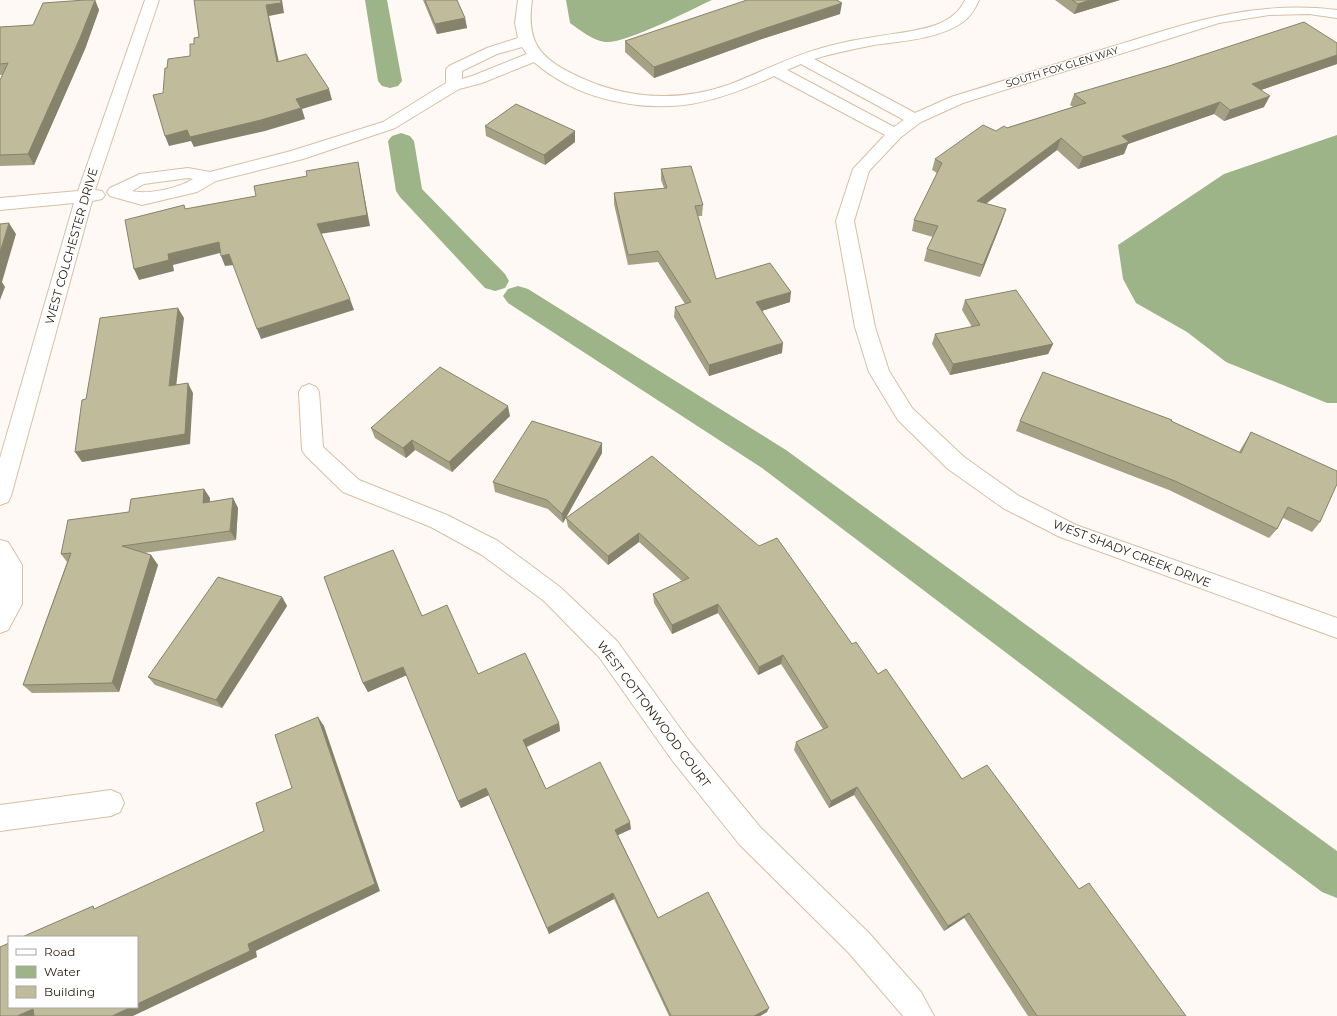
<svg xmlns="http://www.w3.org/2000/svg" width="1337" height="1016" font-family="Montserrat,sans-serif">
<rect width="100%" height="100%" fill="#fef9f4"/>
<path fill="#9cb487" d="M 566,0 L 712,0 C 690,10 626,44 605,42 C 592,40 580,30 570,23 Z
M 1337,135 L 1337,403 L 1327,403 L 1226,362 L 1187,332 L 1136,303 L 1123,279 L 1118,245 L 1224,174 Z"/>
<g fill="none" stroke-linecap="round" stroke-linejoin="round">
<path fill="#9cb487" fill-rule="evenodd" d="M 365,0 L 387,0 L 402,81 L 398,86 L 390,88 L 382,86 L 378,81 Z
M 401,133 L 410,136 L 414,141 L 422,189 L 505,274 L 509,281 L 505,288 L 495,291 L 485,288 L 400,197 L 396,191 L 388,141 L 392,136 Z
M 518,286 L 528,289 L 786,450 L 1337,851 L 1337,898 L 1322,892 L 762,468 L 508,303 L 503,296 L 508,289 Z"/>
<defs>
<path id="minor" d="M 145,0 L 159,0 L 95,190 L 102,191 L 105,195 L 102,199 L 92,201 L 11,496 L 8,502 L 0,505 L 0,458 L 74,203 L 0,210 L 0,198 L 78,191 Z
M 518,0 L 532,0 C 527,36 535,54 567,71 C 617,98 674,104 728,85 C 762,72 793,55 829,46 C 844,42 859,39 874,37 C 903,31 951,32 965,0 L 979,0 C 975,9 971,16 963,22 C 939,39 903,41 874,45 C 854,49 834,53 814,59 L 915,113 L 951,97 C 1006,80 1060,63 1114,46 C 1192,22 1254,0 1337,10 L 1337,18 L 1309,14 L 1269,15 L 1219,23 L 963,103 L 921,122 L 901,137 L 869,171 L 854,221 L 875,327 L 889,371 L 912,408 L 964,457 L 1019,496 L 1076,525 L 1337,618 L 1337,638 L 1060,537 L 1003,508 L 948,469 L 898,420 L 869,372 L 855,327 L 836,221 L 853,169 L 885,135 L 774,76 C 748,88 720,99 691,104 C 638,112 574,98 534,62 L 482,83 L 459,89 L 395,128 L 303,159 L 216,181 L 197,192 L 142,205 L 110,196 L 107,192 L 110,188 L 140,174 L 188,168 L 210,172 L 291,151 L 383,122 L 446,83 L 446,69 L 449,66 L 487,48 L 518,38 L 515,23 ZM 522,47 L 527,54 L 472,76 L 462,79 L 462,71 L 497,54 ZM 801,64 L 904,120 L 894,127 L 787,70 ZM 188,178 L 193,179 C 179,188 148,195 132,191 L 144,184 Z
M 309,384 L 316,387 L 319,392 L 323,447 L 359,480 L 447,515 L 498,541 L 560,587 L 617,641 L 690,742 L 760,827 L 868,932 L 921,992 L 934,1016 L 903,1016 L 848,952 L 740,845 L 672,760 L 599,657 L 544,601 L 482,555 L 431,527 L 343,492 L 306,456 L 302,450 L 299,392 L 302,387 Z
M 0,540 L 8,542 L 22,565 L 22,604 L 8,630 L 0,633 Z
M 111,790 L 120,794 L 124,803 L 120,812 L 111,816 L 0,831 L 0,805 Z"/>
</defs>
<use href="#minor" stroke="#d7bfa4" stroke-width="2"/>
<use href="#minor" fill="#fff" fill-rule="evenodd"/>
</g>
<path fill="#a5a184" d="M 85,0 L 95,0 L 99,10 L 85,49 L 34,165 L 0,166 L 0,80 L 3,75 L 0,75 L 0,27 L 33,25 Z
M 423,0 L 457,0 L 465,18 L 467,28 L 437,34 Z
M 1055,0 L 1120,0 L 1074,14 Z
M 840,14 L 765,38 L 654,78 L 625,52 L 625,41 Z
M 1337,43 L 1337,64 L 1261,90 L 1264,107 L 1224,121 L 1214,114 L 1128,144 L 1124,154 L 1078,169 L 1057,150 L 986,204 L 1006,209 L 1002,221 L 980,277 L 924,261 L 927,249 L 933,237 L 912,231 L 914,220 L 937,173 L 932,170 L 935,159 L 996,131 L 1073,107 L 1070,105 L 1074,94 Z
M 485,126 L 575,142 L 545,165 L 486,136 Z
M 661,169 L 703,205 L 702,216 L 698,216 L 716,279 L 790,302 L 762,311 L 782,353 L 709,376 L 674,317 L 675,307 L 685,304 L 658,262 L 628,265 L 614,204 L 614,193 L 664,188 L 661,180 Z
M 965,300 L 1053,344 L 1048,354 L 950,375 L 932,344 L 935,334 L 972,327 L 962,310 Z
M 510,416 L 452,472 L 415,450 L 406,458 L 375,438 L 371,428 Z
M 1020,421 L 1171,421 L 1239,452 L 1251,432 L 1320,522 L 1312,532 L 1283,518 L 1277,529 L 1269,538 L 1169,490 L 1016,431 Z
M 602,443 L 602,453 L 563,523 L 548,509 L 495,492 L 493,482 Z
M 652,456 L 852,644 L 878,674 L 962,779 L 1079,889 L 1186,1016 L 1028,1016 L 964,918 L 944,931 L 854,795 L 829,808 L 794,750 L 796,742 L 823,729 L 781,664 L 758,675 L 718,613 L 672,634 L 654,603 L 653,594 L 682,581 L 639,542 L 608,565 L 568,527 L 566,518 Z
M 204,489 L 210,498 L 210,502 L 233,498 L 238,508 L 236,540 L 144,553 L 151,555 L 158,565 L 119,692 L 32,693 L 23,685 L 67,562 L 61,554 L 129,512 Z
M 282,597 L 287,606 L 222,708 L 155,685 L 148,677 Z
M 422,616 L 478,674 L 559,723 L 560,731 L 527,747 L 546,789 L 631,829 L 618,835 L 658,918 L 767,1012 L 760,1016 L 669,1016 L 614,899 L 549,934 L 489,795 L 461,808 L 407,675 L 368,692 L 363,683 Z"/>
<path fill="#86836c" d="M 95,0 L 99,10 L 85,49 L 34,165 L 28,154 Z
M 281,0 L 282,0 L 284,13 L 269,16 L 281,72 L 277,62 L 266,5 Z
M 1090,0 L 1120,0 L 1074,14 L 1078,4 Z
M 842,3 L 840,14 L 765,38 L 654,78 L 654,67 L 766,28 Z
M 465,18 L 467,28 L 437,34 L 435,24 Z
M 1337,55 L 1337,64 L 1246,95 L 1252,84 Z
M 329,89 L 332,100 L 302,109 L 305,119 L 265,131 L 194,147 L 191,141 L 169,146 L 165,136 Z
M 1270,96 L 1264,107 L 1224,121 L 1230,110 Z
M 1220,102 L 1214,114 L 1128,144 L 1124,154 L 1078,169 L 1083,157 L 1122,136 Z
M 575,131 L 575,142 L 545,165 L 544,155 Z
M 1061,138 L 1057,150 L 973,213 L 977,201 Z
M 358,162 L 360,173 L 370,226 L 320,234 L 317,224 Z
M 1006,209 L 1002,221 L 980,277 L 983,265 Z
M 9,223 L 16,234 L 2,282 L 5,287 L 0,300 L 0,252 Z
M 219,242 L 224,252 L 173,265 L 174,271 L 139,280 L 134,269 L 168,254 Z
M 229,254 L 234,265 L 225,266 L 221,256 Z
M 791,292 L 790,302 L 755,313 L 756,302 Z
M 350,299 L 354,310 L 261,339 L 257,329 Z
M 178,308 L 184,318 L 175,396 L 169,386 Z
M 783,343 L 782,353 L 709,376 L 709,365 Z
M 1053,344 L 1048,354 L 950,375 L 953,364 Z
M 188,383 L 193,393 L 190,444 L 82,462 L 75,452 Z
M 508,406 L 510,416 L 452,472 L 449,462 Z
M 412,440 L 415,450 L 406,458 L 403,448 Z
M 602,443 L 602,453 L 563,523 L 562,514 Z
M 204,489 L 210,498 L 209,512 L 203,503 Z
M 233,498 L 238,508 L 236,540 L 230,531 Z
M 639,533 L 639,542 L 608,565 L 608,556 Z
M 151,555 L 158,565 L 119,692 L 112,683 Z
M 282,597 L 287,606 L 222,708 L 216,700 Z
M 718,604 L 718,613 L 672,634 L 672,625 Z
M 783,655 L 781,664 L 758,675 L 759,667 Z
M 403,667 L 407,675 L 368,692 L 363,683 Z
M 318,717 L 324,726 L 380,891 L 256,951 L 257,957 L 133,1016 L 112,1016 L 131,1007 L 137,1007 L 137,1004 L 248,944 Z
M 559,723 L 560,731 L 525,747 L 523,740 Z
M 857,787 L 854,795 L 829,808 L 831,801 Z
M 486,788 L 489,795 L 461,808 L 458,801 Z
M 630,822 L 631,829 L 616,836 L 615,830 Z
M 613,893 L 614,899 L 549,934 L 547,928 Z
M 969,913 L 964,918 L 944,931 L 948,926 Z
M 769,1008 L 767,1012 L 760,1016 L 754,1016 Z
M 33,1009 L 41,1016 L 17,1016 Z"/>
<path fill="#c0bb9a" stroke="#86836c" d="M 85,0 L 95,0 L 80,38 L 28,154 L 0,155 L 0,80 L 8,63 L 0,64 L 0,27 L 33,25 L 43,3 Z
M 194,0 L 281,0 L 281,3 L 266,5 L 277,62 L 306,54 L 329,89 L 296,99 L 301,108 L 261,120 L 190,137 L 187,130 L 165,136 L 153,95 L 163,93 L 165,68 L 167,68 L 168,59 L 190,56 L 190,44 L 194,44 L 194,38 L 199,37 Z
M 425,0 L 457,0 L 465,18 L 435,24 Z
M 747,0 L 837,0 L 842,3 L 766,28 L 654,67 L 625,41 Z
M 1072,0 L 1090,0 L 1078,4 Z
M 1304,22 L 1337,43 L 1337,55 L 1252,84 L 1270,96 L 1230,110 L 1220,102 L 1122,136 L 1129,142 L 1083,157 L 1061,138 L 977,201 L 1006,209 L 983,265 L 927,249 L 938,226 L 914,220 L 942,163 L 935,159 L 983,125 L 996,131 L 1004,126 L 1007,128 L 1086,103 L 1074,94 L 1169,66 Z
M 516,104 L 575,131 L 544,155 L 485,126 Z
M 358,162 L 367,215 L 317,224 L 350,299 L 257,329 L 229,254 L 221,256 L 219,242 L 168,254 L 169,260 L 134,269 L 125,220 L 184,205 L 185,209 L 256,196 L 254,186 L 307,176 L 306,171 Z
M 691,166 L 703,205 L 695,206 L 716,279 L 770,263 L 791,292 L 756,302 L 783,343 L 709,365 L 675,307 L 691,302 L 658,251 L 628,255 L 614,193 L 667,188 L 661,169 Z
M 9,223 L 0,252 L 0,224 Z
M 1016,290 L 1053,344 L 953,364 L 935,334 L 980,325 L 965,300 Z
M 178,308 L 169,386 L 188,383 L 185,434 L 75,452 L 82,400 L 86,399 L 100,318 Z
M 440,367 L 508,406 L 449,462 L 412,440 L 403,448 L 371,428 Z
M 1043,372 L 1172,420 L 1171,421 L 1241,453 L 1251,432 L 1337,471 L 1337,484 L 1320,522 L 1288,507 L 1277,529 L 1175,481 L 1020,421 Z
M 532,421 L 602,443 L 562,514 L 547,500 L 493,482 Z
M 652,456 L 759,546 L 777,538 L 852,644 L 856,642 L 878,674 L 886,669 L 962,779 L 987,765 L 1079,889 L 1089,883 L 1186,1016 L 1037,1016 L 969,913 L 948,926 L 857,787 L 831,801 L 796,742 L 828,727 L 783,655 L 759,667 L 718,604 L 672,625 L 653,594 L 689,578 L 639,533 L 608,556 L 566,518 Z
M 204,489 L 203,503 L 233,498 L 230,531 L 122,546 L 151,555 L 112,683 L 23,685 L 71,553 L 61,554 L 68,520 L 129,512 L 131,499 Z
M 393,550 L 422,616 L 447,605 L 478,674 L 525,653 L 559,723 L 523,740 L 546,789 L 600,762 L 630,822 L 615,830 L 658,918 L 708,892 L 769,1008 L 754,1016 L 671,1016 L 613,893 L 547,928 L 486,788 L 458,801 L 403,667 L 363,683 L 324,577 Z
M 218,577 L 282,597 L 216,700 L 148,677 Z
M 318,717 L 375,884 L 248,944 L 250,951 L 137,1004 L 137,937 L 22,937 L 93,906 L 94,909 L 264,831 L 256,803 L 292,788 L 275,735 Z
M 9,943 L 9,1007 L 131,1007 L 112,1016 L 34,1016 L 33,1009 L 17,1016 L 0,1016 L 0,947 Z"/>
<g text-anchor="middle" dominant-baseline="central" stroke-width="3" stroke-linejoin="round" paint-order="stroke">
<g font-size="10" fill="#292015" stroke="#fff">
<text transform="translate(1062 67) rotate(-17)">SOUTH FOX GLEN WAY</text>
</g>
<g font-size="12" fill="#292015" stroke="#fff">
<text transform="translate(71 246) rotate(-74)">WEST COLCHESTER DRIVE</text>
<text transform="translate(1132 553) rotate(21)">WEST SHADY CREEK DRIVE</text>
<text transform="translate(654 714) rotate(53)">WEST COTTONWOOD COURT</text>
</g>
</g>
<rect x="8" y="936" width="130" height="72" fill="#ffffff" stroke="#a9a6a1"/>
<rect x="16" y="949" width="20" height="6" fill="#ffffff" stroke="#a9a6a1"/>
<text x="44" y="956" font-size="12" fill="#292015">Road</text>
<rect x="16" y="966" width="20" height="12" fill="#9cb487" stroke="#a9a6a1"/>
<text x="44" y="976" font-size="12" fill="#292015">Water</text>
<rect x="16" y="986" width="20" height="12" fill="#c0bb9a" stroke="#a9a6a1"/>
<text x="44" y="996" font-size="12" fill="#292015">Building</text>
</svg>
